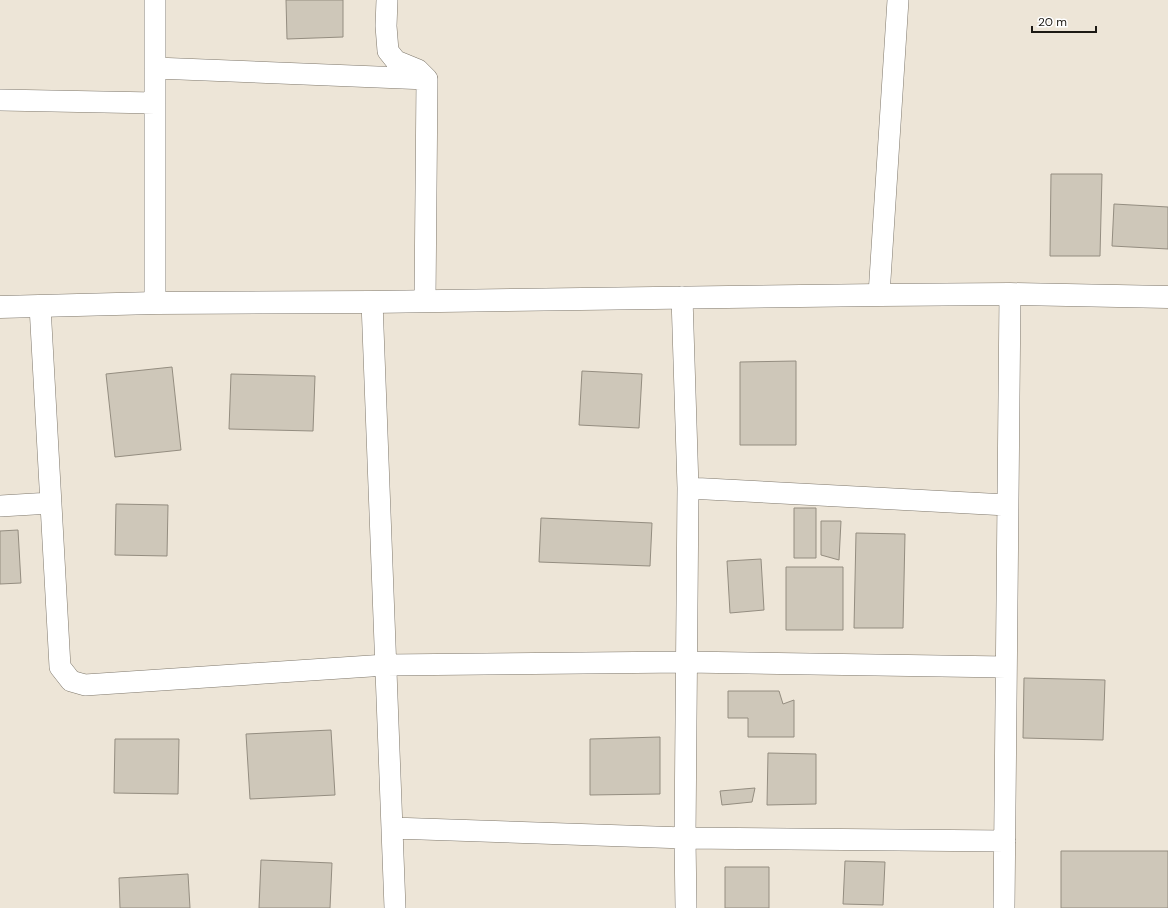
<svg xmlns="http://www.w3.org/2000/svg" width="1168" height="908" font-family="'DM Sans',sans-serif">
<rect width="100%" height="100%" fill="#ede5d7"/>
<path fill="#cec7b9" stroke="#948d80" d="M 286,0 L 343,0 L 343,37 L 287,39 Z
M 1051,174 L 1102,174 L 1100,256 L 1050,256 Z
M 1114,204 L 1168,207 L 1168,249 L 1112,246 Z
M 796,361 L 796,445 L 740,445 L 740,362 Z
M 172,367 L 181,450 L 115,457 L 106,374 Z
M 582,371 L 642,374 L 639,428 L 579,425 Z
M 231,374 L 315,376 L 313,431 L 229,429 Z
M 116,504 L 168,505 L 167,556 L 115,555 Z
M 794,508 L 816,508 L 816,558 L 794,558 Z
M 541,518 L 652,523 L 650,566 L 539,562 Z
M 821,521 L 841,521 L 839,560 L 821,555 Z
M 18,530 L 21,583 L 0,584 L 0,531 Z
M 856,533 L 905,534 L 903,628 L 854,628 Z
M 761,559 L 764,610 L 730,613 L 727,561 Z
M 786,567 L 843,567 L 843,630 L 786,630 Z
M 1024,678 L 1105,680 L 1103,740 L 1023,738 Z
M 728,691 L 779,691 L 783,704 L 794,700 L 794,737 L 748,737 L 748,718 L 728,718 Z
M 331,730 L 335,795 L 250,799 L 246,734 Z
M 660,737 L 660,794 L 590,795 L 590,739 Z
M 115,739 L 179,739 L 178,794 L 114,793 Z
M 768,753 L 816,754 L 816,804 L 767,805 Z
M 755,788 L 752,802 L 722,805 L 720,791 Z
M 1061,851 L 1168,851 L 1168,908 L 1061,908 Z
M 261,860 L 332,863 L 330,908 L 259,908 Z
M 845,861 L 885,862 L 883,905 L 843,904 Z
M 725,867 L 769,867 L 769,908 L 725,908 Z
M 188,874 L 190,908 L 120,908 L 119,878 Z"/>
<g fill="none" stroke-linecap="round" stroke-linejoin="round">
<defs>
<path id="street" d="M 387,0 L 386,26 L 388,51 L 396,61 L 418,70 L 427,79 L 425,301
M 155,68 L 427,79
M 0,100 L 155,103
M 879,295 L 898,0
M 682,297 L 688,488 L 685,838 L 686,908
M 372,302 L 395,908
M 155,303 L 155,0
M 40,306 L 60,667 L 71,681 L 85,685 L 386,665 L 686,662 L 1006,667
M 688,488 L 1007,505
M 0,506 L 51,503
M 392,828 L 685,838 L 1005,841
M 1004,908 L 1010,294"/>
<path id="secondary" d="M 0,307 L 155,303 L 372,302 L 879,295 L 1010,294 L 1168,297"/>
</defs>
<use href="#street" stroke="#7f786c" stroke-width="22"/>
<use href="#secondary" stroke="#7f786c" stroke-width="23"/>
<use href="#street" stroke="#fff" stroke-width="21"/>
<use href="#secondary" stroke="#fff" stroke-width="22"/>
</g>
<path d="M1032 26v6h64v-6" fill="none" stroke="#1c1914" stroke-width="2"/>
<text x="1038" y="26" font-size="12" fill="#1c1914" stroke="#ffffff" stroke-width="3" paint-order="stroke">20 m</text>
</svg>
